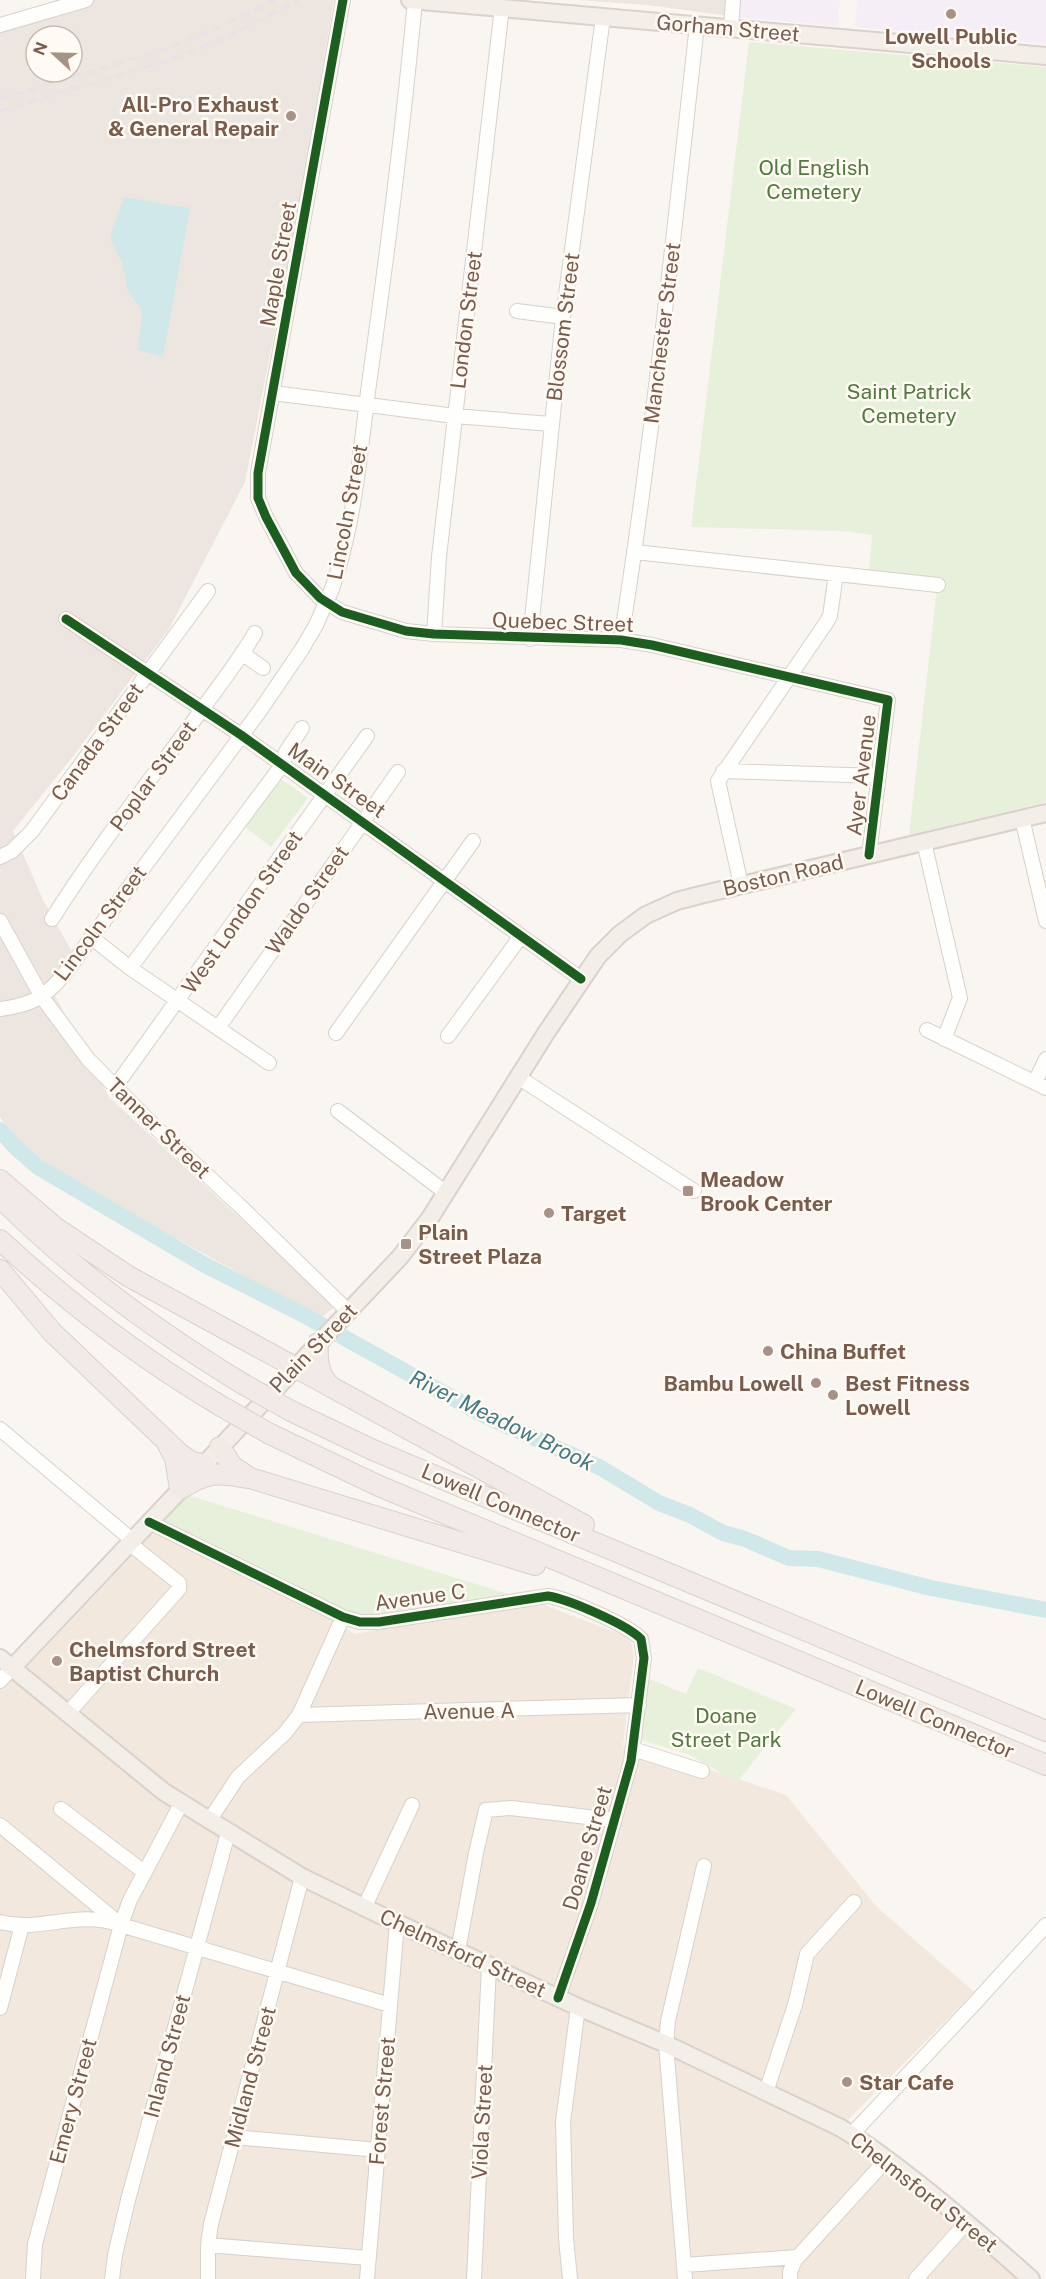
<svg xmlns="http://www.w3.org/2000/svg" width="1046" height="2279" font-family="'Public Sans',sans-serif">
<rect width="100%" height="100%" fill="#f9f5f0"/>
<path fill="#f2e8de" d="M 154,1532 L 326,1616 L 355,1634 L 417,1622 L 544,1605 L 623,1635 L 631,1642 L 634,1655 L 623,1746 L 699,1766 L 786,1795 L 876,1906 L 974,1992 L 849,2119 L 842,2139 L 953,2220 L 1019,2279 L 0,2279 L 0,1662 L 34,1660 Z"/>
<path fill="#ede5e0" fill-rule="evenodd" d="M 93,0 L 334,0 L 291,248 L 245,482 L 169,629 L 74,755 L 13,831 L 43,900 L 71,950 L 55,996 L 109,1097 L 335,1306 L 321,1318 L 68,1179 L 17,1141 L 0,1117 L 0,29 ZM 36,36 L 72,36 L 72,72 L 36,72 Z
M 579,0 L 739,0 L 737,17 L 647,5 Z"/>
<path fill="#f6eef6" d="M 739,0 L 840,0 L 838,26 L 737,17 Z
M 857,0 L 1046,0 L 1046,44 L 855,27 Z"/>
<path fill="#e7f0db" d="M 749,42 L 1046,67 L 1046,802 L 909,835 L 938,579 L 869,572 L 872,535 L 843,531 L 691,527 Z
M 277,776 L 308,798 L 271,847 L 241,824 Z
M 184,1494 L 525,1599 L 370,1623 L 149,1522 Z
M 698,1668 L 796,1709 L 737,1782 L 688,1754 L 641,1740 L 647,1678 L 686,1694 Z"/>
<path fill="#d0e8ea" d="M 124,197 L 190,208 L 163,357 L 138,350 L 142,311 L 128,292 L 123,266 L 110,237 Z"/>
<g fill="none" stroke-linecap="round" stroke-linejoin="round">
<path stroke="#d0e8ea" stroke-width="16" d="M 0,1130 L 17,1149 L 38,1167 L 205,1265 L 300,1313 L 485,1416 L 601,1468 L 659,1503 L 690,1515 L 723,1533 L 745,1539 L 789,1558 L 818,1559 L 931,1588 L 1046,1610"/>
<defs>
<path id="minor" d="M 343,0 L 258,473 L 258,498 L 266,517 L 296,573 L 320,598 L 342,612 L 406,631 L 434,634 L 621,640 L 652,645 L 888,700 L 869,855
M 0,25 L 86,0
M 731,28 L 733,0
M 517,311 L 563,317
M 273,393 L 455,416 L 551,424
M 635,552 L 938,585
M 332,589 C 355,523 360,452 369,384 C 387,256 403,129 415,1
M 66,619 L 241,735 L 581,979
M 434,634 L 439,557 L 502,7
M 530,639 L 563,317 L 603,17
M 621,640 C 653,436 674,231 697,25
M 243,654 L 263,668
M 723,771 L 879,776
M 1022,818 L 1046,921
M 924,842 L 960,998 L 944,1039
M 0,857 L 12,851 L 32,831 L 208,591
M 741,885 L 718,781 L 826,623 L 830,616 L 836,574
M 52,919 C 98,846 152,778 203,708 C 221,683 240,659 255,633
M 0,921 L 42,997 L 88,1059 L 154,1126 L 239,1205 L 348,1311
M 91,937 L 130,968 L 269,1063
M 130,968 L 283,764 L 286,752 L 302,728
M 0,1009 C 30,1005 43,999 63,976 L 259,712 L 302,649
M 218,1028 L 398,772
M 927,1030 L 1046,1088
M 336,1033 L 473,841
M 448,1036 L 521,936
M 518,1077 L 694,1191
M 1035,1082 L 1046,1059
M 115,1087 L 367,736
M 338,1111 L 445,1192
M 0,1429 L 132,1540
M 149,1522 L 343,1617 L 360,1622 L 379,1622 L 548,1596 C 568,1599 628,1625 641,1639 L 644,1658 L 631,1761 L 591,1903 L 558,1998
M 0,1681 L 12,1668
M 67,1714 L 179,1589 L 179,1583 L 129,1543
M 299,1715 L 639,1705
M 633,1749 L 702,1771
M 61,1809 L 144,1872
M 209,1821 L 238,1777 L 285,1733 L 299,1715 L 343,1617
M 0,1825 L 121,1925 L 390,2005
M 364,1908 L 412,1805
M 0,1922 C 41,1933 76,1909 121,1925 L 130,1900 L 181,1804
M 458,1951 L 476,1853 L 486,1810 L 511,1808 L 613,1820
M 0,2008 L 22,1925
M 766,2092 L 795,2005 L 807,1954 L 854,1902
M 852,2134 L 974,2004 L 1046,1925
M 234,2137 L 378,2150
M 208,2245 L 368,2258
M 684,2265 L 798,2257
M 33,2279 L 35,2244 L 121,1925
M 112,2279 L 115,2255 L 128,2200 L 228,1833
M 208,2279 L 208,2245 L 211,2224 L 302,1877
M 367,2279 L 397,1923
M 474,2279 L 489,1966
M 570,2279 L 566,2238 L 563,2122 L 578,2007
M 685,2279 L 666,2044 L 668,2021 L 704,1866
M 790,2279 L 790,2272 L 795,2260 L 887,2159
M 916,2279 L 967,2222"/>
<path id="major" d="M 410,0 L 1046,56
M 0,1658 L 164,1792 L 302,1877 L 376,1913 L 578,2007 L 666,2044 L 839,2127 C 867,2143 892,2163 918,2183 C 957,2214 994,2246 1031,2279
M 12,1668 L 400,1257 L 430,1218 L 546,1033 L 598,956 L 620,934 L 646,915 L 677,901 L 696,896 L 1046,813"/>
<path id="highway" d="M 0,1180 L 56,1228 L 128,1276 L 584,1525
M 5,1202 C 75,1272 158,1332 243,1384
M 0,1240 C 68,1303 142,1359 221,1406
M 0,1270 L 52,1332 L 180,1454 L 192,1462 L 203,1464
M 318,1343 C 317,1360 318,1374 330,1386
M 291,1411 L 373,1450 L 1046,1731
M 270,1434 L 379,1486 L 1046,1765
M 168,1445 L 175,1458 L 180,1489 C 208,1472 216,1472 248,1478
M 220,1447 L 232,1466 L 250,1478 L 535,1565"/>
</defs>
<use href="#minor" stroke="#d7d1cb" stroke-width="16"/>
<use href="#major" stroke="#dad1cc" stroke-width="20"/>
<use href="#highway" stroke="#dad1cc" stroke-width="22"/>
<use href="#minor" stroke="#fefefd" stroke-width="14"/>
<use href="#major" stroke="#f3eee8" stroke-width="16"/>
<use href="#highway" stroke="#f2eae7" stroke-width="20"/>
<path stroke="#e6e3e7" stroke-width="3" stroke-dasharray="9 6" stroke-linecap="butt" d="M 0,99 L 163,50 L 219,27 L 275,0
M 0,111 L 166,61 L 224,38 L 299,0"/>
<defs>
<path id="minor-bridge" d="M 302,649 L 316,625 L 332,589"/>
<path id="highway-bridge" d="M 243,1384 L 291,1411
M 221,1406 L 270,1434"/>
</defs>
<use href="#minor-bridge" stroke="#d7d1cb" stroke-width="16" stroke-linecap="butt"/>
<use href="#highway-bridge" stroke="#dad1cc" stroke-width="22" stroke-linecap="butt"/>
<use href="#minor-bridge" stroke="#fefefd" stroke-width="14"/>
<use href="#highway-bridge" stroke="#f2eae7" stroke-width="20"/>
<defs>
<path id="cycleway" d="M 343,0 L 258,473 L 258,498 L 266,517 L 296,573 L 320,598 L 342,612 L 406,631 L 434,634 L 621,640 L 652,645 L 888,700 L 869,855
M 66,619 L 241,735 L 581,979
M 149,1522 L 343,1617 L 360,1622 L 379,1622 L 548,1596 C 568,1599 628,1625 641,1639 L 644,1658 L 631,1761 L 591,1903 L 558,1998"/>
</defs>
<use href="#cycleway" stroke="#fffaf3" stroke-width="13"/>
<use href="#cycleway" stroke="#1b5e20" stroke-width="9"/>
</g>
<g fill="#a69286" stroke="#fffaf3" stroke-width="2">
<circle cx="951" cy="14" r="6"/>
<circle cx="291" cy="116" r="6"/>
<rect x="682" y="1185" width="12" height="12" rx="3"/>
<circle cx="549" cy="1213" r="6"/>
<rect x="400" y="1238" width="12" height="12" rx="3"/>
<circle cx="768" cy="1351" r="6"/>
<circle cx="816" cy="1383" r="6"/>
<circle cx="833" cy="1395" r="6"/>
<circle cx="57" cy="1661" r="6"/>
<circle cx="847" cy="2082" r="6"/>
</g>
<g text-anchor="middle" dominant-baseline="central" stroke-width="5" stroke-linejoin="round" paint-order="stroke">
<g font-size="21" fill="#7a5c4d" stroke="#fffaf3">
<text transform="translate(728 28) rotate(5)">Gorham Street</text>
<text transform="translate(278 264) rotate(-80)">Maple Street</text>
<text transform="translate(466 320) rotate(-83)">London Street</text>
<text transform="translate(563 327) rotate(-83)">Blossom Street</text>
<text transform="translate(662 333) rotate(-83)">Manchester Street</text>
<text transform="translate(347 512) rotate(-79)">Lincoln Street</text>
<text transform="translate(563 622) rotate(2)">Quebec Street</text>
<text transform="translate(97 742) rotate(-54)">Canada Street</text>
<text transform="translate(861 775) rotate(-83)">Ayer Avenue</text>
<text transform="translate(153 776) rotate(-54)">Poplar Street</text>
<text transform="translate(337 780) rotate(35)">Main Street</text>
<text transform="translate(783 875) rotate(-13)">Boston Road</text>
<text transform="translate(307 900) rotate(-55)">Waldo Street</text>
<text transform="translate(242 912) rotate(-55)">West London Street</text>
<text transform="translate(100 923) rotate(-53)">Lincoln Street</text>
<text transform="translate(159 1128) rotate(44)">Tanner Street</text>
<text transform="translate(313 1348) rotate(-46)">Plain Street</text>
<text transform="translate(501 1503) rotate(23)">Lowell Connector</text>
<text transform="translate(420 1597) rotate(-8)">Avenue C</text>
<text transform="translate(469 1711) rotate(-1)">Avenue A</text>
<text transform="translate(935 1719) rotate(23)">Lowell Connector</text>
<text transform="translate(587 1848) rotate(-74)">Doane Street</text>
<text transform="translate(463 1953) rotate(25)">Chelmsford Street</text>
<text transform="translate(167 2056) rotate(-75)">Inland Street</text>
<text transform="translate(250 2077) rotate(-75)">Midland Street</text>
<text transform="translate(73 2101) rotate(-75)">Emery Street</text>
<text transform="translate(382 2101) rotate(-85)">Forest Street</text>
<text transform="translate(482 2122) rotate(-87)">Viola Street</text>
<text transform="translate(924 2192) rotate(38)">Chelmsford Street</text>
</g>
<g font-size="21" font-weight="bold" fill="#7a5c4d" stroke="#fffaf3" text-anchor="start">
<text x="951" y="36" text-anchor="middle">Lowell Public<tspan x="951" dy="24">Schools</tspan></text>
<text x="279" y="104" text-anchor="end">All-Pro Exhaust<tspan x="279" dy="24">&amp; General Repair</tspan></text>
<text x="700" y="1179">Meadow<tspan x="700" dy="24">Brook Center</tspan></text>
<text x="561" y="1213">Target</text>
<text x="418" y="1232">Plain<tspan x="418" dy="24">Street Plaza</tspan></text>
<text x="780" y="1351">China Buffet</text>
<text x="804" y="1383" text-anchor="end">Bambu Lowell</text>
<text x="845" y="1383">Best Fitness<tspan x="845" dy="24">Lowell</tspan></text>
<text x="69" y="1649">Chelmsford Street<tspan x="69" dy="24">Baptist Church</tspan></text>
<text x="859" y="2082">Star Cafe</text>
</g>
<g font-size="21" fill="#537a41" stroke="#fffaf3">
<text x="814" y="167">Old English<tspan x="814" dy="24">Cemetery</tspan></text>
<text x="909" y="391">Saint Patrick<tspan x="909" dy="24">Cemetery</tspan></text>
<text x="726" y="1715">Doane<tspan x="726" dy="24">Street Park</tspan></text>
</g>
<g font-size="22" font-style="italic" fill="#437c86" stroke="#fffaf3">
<text transform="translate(502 1420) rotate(26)">River Meadow Brook</text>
</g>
</g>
<g transform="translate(54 54) rotate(292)"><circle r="28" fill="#fffaf3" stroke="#cabbb1" stroke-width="1.5"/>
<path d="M0-4.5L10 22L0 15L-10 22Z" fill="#a69286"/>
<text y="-9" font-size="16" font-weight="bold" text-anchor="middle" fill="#7a5c4d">N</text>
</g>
</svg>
